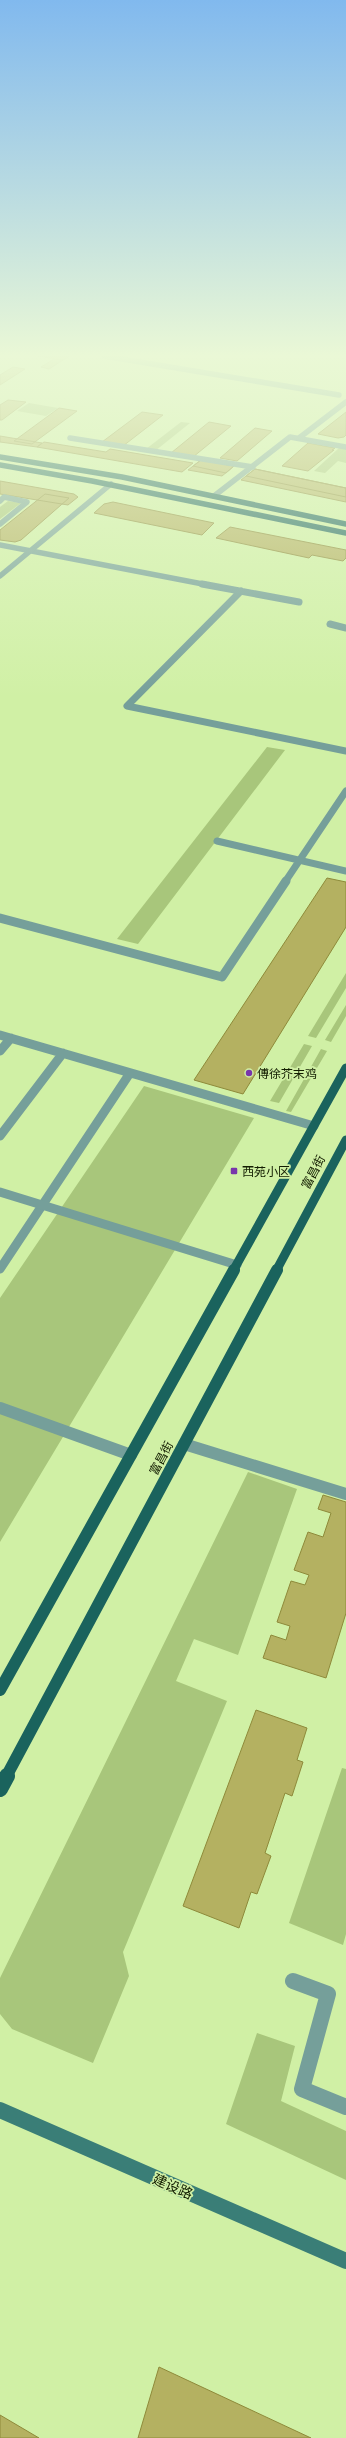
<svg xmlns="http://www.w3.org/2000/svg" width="346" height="2438" font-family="'Noto Sans','Noto Sans SC',sans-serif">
<rect width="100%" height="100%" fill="#d0f0a5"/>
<path fill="#a8c67b" d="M 29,403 L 58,408 L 46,416 L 17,411 Z
M 181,422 L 190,423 L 155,451 L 146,449 Z
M 339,448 L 346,449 L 346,463 L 338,461 L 325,473 L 314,471 Z
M 8,501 L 21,503 L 0,519 L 0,507 Z
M 267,747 L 285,750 L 138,944 L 117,939 Z
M 346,973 L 346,988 L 316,1038 L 308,1036 Z
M 346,1005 L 346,1016 L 331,1042 L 325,1040 Z
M 304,1044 L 312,1046 L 279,1103 L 270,1101 Z
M 321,1049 L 327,1051 L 291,1112 L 286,1111 Z
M 144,1086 L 254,1118 L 0,1542 L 0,1298 Z
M 248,1472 L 297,1489 L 238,1655 L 194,1639 L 176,1681 L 227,1701 L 123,1952 L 129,1976 L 93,2063 L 12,2029 L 0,2014 L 0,1978 Z
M 342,1768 L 346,1769 L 346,1934 L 343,1945 L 289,1923 Z
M 257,2033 L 295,2046 L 281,2101 L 346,2131 L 346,2180 L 226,2124 Z"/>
<path fill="#b4b161" stroke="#8e8a3a" d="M 38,356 L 69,356 L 63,360 Z
M 54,359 L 63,360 L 49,369 L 41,367 Z
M 13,367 L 25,369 L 0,385 L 0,375 Z
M 8,400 L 26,402 L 2,420 L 0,420 L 0,405 Z
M 59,408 L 77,411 L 32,444 L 14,441 Z
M 142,412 L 163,415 L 123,446 L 102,442 Z
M 346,412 L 346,435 L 344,437 L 338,438 L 318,434 Z
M 209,422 L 231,426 L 193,457 L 171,453 Z
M 255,428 L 272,431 L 237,461 L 220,458 Z
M 0,436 L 42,443 L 37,447 L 0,442 Z
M 44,442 L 106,452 L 110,449 L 193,463 L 182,472 L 37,447 Z
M 308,443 L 335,448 L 332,450 L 334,450 L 308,471 L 282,466 Z
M 201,460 L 234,466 L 226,473 L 193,466 Z
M 201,460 L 234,466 L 222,476 L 188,470 Z
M 255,469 L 346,488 L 346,502 L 241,480 Z
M 255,469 L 346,488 L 346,497 L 246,476 Z
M 0,481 L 74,494 L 78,497 L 68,505 L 0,494 Z
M 45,494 L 69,498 L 21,540 L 15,542 L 0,540 L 0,530 Z
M 113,502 L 214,523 L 202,535 L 94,513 L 104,504 Z
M 230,527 L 346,550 L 346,558 L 343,561 L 312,555 L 309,558 L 216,538 Z
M 327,878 L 346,882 L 346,927 L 243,1094 L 194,1080 Z
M 323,1495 L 346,1502 L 346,1613 L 326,1678 L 263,1658 L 271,1635 L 286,1640 L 290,1626 L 277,1622 L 291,1581 L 305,1585 L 309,1575 L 294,1570 L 308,1532 L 323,1537 L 331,1513 L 318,1509 Z
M 256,1710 L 307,1728 L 297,1760 L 303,1762 L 292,1796 L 285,1793 L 265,1853 L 271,1856 L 257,1894 L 251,1892 L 239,1928 L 183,1906 Z
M 159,2367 L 311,2438 L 138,2438 Z
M 0,2415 L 39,2438 L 0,2438 Z"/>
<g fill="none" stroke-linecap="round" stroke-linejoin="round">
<path stroke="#759f9a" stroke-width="5.5" d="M 70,438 L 253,467
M 299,438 L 346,402
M 214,496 L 290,437 L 346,447
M 0,501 L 4,497 L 27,502 L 0,524
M 0,545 L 208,585"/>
<path stroke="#759f9a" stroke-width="7" d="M 202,584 L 299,602
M 241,591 L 127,706 L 346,751
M 330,624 L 346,628
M 217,841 L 346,871
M 285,882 L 346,791"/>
<path stroke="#759f9a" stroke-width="9" d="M 0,918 L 222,977 L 286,881
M 0,1035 L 314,1126
M 0,1051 L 11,1038
M 0,1136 L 63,1053
M 0,1269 L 130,1073"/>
<path stroke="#759f9a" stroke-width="12" d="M 184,1444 L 346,1494"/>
<path stroke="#759f9a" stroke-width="16" d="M 293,1981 L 328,1994 L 302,2089 L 346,2107"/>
<path stroke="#759f9a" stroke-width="5.5" d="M 104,356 L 339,395
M 0,576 L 111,484"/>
<path stroke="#759f9a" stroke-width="9" d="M 0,1192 L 237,1265"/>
<path stroke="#759f9a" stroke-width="12" d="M 0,1408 L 131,1455"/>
<path stroke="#3a7e77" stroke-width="16" d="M 0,2110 L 346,2261"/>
<path stroke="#1a635d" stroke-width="5.5" d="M 0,457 L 122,477 L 346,524
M 0,465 L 92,481 L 346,533"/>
<path stroke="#1a635d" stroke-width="9" d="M 233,1271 L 346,1068
M 276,1271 L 346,1140"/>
<path stroke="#1a635d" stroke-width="12" d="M 0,1690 L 234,1270
M 6,1777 L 277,1270"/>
<path stroke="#1a635d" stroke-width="16" d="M 0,1789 L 7,1776"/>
</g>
<linearGradient id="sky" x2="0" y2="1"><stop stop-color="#81b9ee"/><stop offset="0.51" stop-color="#eaf8d6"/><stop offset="1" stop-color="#eaf8d6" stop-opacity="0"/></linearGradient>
<rect width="346" height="697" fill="url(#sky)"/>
<g fill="#7836ab" stroke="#d0f0a5" stroke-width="1.5">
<circle cx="249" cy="1073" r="4"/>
<rect x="230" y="1167" width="8" height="8" rx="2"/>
</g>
<g text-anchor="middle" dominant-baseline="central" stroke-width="3.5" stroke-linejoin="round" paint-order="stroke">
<g font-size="12" fill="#131d01" stroke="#d0f0a5" text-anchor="start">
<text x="257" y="1073">傅徐芥末鸡</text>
<text x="242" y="1171">西苑小区</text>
</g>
<g font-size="12" fill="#131d01" stroke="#d0f0a5">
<text transform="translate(313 1172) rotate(-62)">富昌街</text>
<text transform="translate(161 1458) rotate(-62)">富昌街</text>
</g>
<g font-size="14" fill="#131d01" stroke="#d0f0a5">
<text transform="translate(173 2186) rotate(24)">建设路</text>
</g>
</g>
</svg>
